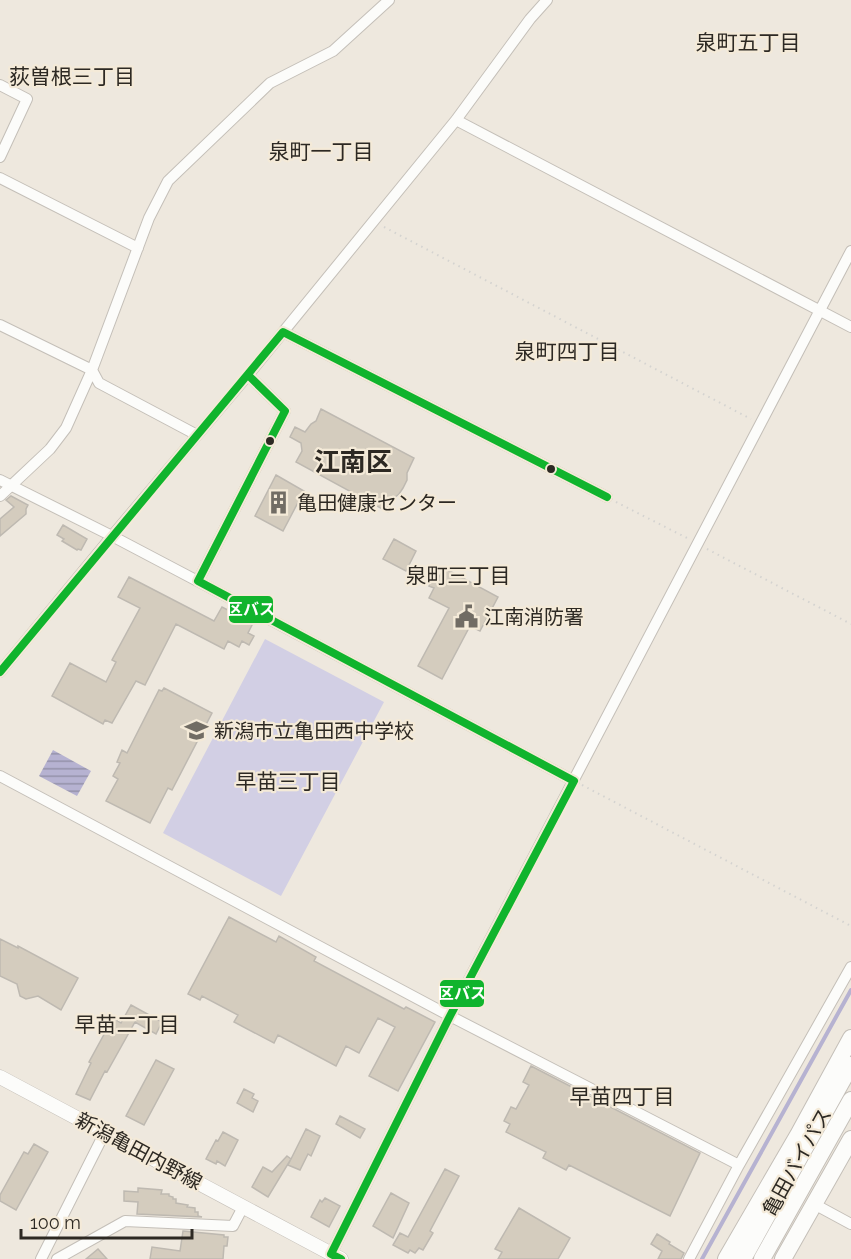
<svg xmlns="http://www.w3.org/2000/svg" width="851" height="1259" font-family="Raleway,'Noto Sans JP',sans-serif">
<defs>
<pattern id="water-rules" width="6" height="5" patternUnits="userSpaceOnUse" patternTransform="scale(1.5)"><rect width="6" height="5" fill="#b6b2d1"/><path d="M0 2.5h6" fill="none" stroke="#9491a9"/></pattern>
</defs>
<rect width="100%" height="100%" fill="#eee8de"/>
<path fill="#d2cfe4" d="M 265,639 L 384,702 L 281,896 L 163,833 Z"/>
<path fill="url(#water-rules)" d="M 53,750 L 91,771 L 77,796 L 39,776 Z"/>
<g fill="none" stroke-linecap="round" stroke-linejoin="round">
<path stroke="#b6b2d1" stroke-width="4" d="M 702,1259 L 851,990"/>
</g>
<path fill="#d4ccbe" stroke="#beb9b1" stroke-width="1.5" d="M 321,409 L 414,458 L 407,473 L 407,480 L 403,488 L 399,494 L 394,498 L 388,512 L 296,462 L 302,451 L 301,443 L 290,437 L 295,427 L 305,432 L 311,424 L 316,421 Z
M 276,475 L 304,491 L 283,531 L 255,516 Z
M 11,496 L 28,505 L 26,509 L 26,514 L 0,536 L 0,519 L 14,507 L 6,500 Z
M 63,525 L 87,539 L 81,550 L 78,549 L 77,550 L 62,541 L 64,539 L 57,535 Z
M 394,539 L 416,551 L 406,571 L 383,559 Z
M 444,568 L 498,597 L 480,631 L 470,626 L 442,679 L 418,666 L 449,608 L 429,598 L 434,588 L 429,586 L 433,577 L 438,579 Z
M 129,577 L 214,621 L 222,607 L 253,623 L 248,633 L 254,636 L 249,645 L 242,641 L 239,647 L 228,641 L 224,649 L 176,624 L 145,685 L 136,681 L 112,723 L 105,720 L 103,724 L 52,696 L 70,663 L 106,682 L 116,662 L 112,660 L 140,608 L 118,597 Z
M 164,688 L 212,713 L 172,790 L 168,788 L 150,823 L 106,801 L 118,779 L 113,776 L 120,763 L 117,762 L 122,750 L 127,753 L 159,690 L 162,691 Z
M 229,917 L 276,942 L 279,936 L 316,957 L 314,961 L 404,1009 L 406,1007 L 435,1022 L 398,1091 L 369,1076 L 395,1027 L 378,1018 L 359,1053 L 346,1046 L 336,1066 L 278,1035 L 274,1043 L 234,1022 L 238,1015 L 202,996 L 200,1000 L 188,994 Z
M 0,939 L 18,948 L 18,946 L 78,978 L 61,1010 L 38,996 L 26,999 L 20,996 L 17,984 L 0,976 Z
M 131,1005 L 162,1022 L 156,1034 L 135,1022 L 107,1072 L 105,1071 L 90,1100 L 76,1094 L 91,1063 L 89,1062 L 113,1018 L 121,1023 Z
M 156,1060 L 174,1069 L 144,1125 L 126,1116 Z
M 531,1066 L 700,1153 L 670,1216 L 569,1165 L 566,1170 L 543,1158 L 546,1152 L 506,1132 L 510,1124 L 504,1121 L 511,1107 L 516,1109 L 529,1085 L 523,1082 Z
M 244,1089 L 254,1094 L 252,1098 L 258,1101 L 253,1112 L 237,1103 Z
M 340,1116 L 365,1129 L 360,1138 L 336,1124 Z
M 306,1129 L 320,1136 L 311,1156 L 308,1154 L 300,1170 L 288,1165 Z
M 223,1132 L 238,1140 L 225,1166 L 217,1161 L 216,1164 L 206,1159 L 216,1140 L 218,1141 Z
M 34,1144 L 48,1152 L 16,1210 L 0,1201 L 0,1195 L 24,1152 L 28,1154 Z
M 287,1156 L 291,1159 L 268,1197 L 252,1187 L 263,1167 L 272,1172 Z
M 445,1169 L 459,1176 L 430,1231 L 433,1233 L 423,1250 L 419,1248 L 415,1253 L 410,1250 L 408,1253 L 393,1245 L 400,1233 L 408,1237 Z
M 138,1188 L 162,1190 L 161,1194 L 169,1194 L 169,1196 L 173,1197 L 173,1199 L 176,1199 L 176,1203 L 188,1205 L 187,1207 L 195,1208 L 195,1212 L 198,1212 L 198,1216 L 202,1217 L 137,1214 L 138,1202 L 124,1201 L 124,1191 L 138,1192 Z
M 391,1193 L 409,1203 L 393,1238 L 373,1226 Z
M 325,1198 L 340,1206 L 329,1227 L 311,1217 L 320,1200 L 322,1202 Z
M 519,1208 L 570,1238 L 558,1259 L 498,1259 L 502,1252 L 495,1249 Z
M 183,1231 L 224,1235 L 224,1237 L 228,1237 L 227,1246 L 224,1246 L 223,1259 L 150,1259 L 152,1247 L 180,1251 Z
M 657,1234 L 670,1242 L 669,1244 L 684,1253 L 681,1259 L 658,1259 L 662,1251 L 651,1244 Z
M 98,1249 L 107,1259 L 86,1259 Z"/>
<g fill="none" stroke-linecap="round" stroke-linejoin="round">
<defs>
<path id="minor" d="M 0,85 L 27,99 L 0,157
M 456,120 L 851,327
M 0,178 L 138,248
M 0,325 L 92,370 L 99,383 L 197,435
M 283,332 L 607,497
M 0,480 L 112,536 L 207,586 L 574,781
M 0,496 L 50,449 L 66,428 L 92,370 L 149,218 L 168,181 L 270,83 L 333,51 L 389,0
M 198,581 L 285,411 L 248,375
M 0,672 L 112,536 L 248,375 L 456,120 L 530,19 L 547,0
M 0,776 L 450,1016 L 739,1165
M 814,1204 L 851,1224
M 331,1254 L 450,1016 L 851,251
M 41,1259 L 105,1132
M 57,1259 L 125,1221 L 233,1226 L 243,1207
M 689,1259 L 739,1165 L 851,967"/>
<path id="major" d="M 0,1077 L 341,1259"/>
<path id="highway" d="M 726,1259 L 798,1135 L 851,1038
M 743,1259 L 851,1065
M 762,1259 L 851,1100
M 783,1259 L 851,1139"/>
</defs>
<use href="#minor" stroke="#c4bfb8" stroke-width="12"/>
<use href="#major" stroke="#c4bfb8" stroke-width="15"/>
<use href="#highway" stroke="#c4bfb8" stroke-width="18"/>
<path stroke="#d4d3d0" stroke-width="2" stroke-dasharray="1.5 4.5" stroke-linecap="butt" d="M 384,227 L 751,419
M 616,502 L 689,539
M 707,549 L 851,624
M 582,785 L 851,926"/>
<use href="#minor" stroke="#fcfcfa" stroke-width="10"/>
<use href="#major" stroke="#fcfcfa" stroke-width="14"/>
<use href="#highway" stroke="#fcfcfa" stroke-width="16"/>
<defs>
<path id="bus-1" d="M 248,375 L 285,411 L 198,581 L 574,781 L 450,1016 L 331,1254 L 341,1259
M 0,672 L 283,332 L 607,497"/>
</defs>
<use href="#bus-1" stroke="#f4ead8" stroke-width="12"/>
<use href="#bus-1" stroke="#10b42d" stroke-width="8"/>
</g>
<defs>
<symbol id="building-bare" viewBox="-9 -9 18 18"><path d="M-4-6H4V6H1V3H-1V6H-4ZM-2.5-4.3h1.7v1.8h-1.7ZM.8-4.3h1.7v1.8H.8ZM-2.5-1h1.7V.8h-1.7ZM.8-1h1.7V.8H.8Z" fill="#716c64" stroke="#f4ead8" stroke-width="2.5" paint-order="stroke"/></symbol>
<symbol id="civic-bare" viewBox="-9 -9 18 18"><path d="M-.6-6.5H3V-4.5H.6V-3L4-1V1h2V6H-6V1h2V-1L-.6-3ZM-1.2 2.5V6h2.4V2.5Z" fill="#716c64" stroke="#f4ead8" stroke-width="2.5" paint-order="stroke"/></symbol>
<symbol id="school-bare" viewBox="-9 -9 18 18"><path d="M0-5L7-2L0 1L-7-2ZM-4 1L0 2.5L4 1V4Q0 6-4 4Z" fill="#716c64" stroke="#f4ead8" stroke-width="2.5" paint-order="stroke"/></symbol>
</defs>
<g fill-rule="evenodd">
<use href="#building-bare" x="262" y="486" width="33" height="33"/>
<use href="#civic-bare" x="450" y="600" width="33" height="33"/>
<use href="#school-bare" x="180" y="714" width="33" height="33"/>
</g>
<g fill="#2d2923" stroke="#f4ead8" stroke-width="2">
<circle cx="270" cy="441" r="5"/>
<circle cx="551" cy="469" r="5"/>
</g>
<g text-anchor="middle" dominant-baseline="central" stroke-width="4.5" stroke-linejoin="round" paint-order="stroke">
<g font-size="20" fill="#2d2923" stroke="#f4ead8" text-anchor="start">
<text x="297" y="503">亀田健康センター</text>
<text x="484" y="617">江南消防署</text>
<text x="214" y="731">新潟市立亀田西中学校</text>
</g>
<g font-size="20" fill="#2d2923" stroke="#f4ead8">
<text transform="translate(139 1151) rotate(28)">新潟亀田内野線</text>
<text transform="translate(797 1162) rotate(-61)">亀田バイパス</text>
</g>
<g font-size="21" fill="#2d2923" stroke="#f4ead8">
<text x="748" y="42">泉町五丁目</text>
<text x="72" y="76">荻曽根三丁目</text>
<text x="321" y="151">泉町一丁目</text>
<text x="567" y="351">泉町四丁目</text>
<text x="458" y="575">泉町三丁目</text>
<text x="288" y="781">早苗三丁目</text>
<text x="127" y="1024">早苗二丁目</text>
<text x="622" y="1096">早苗四丁目</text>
</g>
<g font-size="26" font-weight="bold" fill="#2d2923" stroke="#f4ead8">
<text x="353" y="462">江南区</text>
</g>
</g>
<g stroke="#f4ead8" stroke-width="2">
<rect x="228" y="595" width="46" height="29" rx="6" fill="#10b42d"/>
<rect x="439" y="979" width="46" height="29" rx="6" fill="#10b42d"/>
</g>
<g font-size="16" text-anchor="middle" font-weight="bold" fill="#fff">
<text x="251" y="615">区バス</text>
<text x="462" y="999">区バス</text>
</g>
<path d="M21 1229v9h171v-9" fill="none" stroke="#2d2923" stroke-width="3"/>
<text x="30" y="1229" font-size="18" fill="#2d2923" stroke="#f4ead8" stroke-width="4.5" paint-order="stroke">100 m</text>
</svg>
